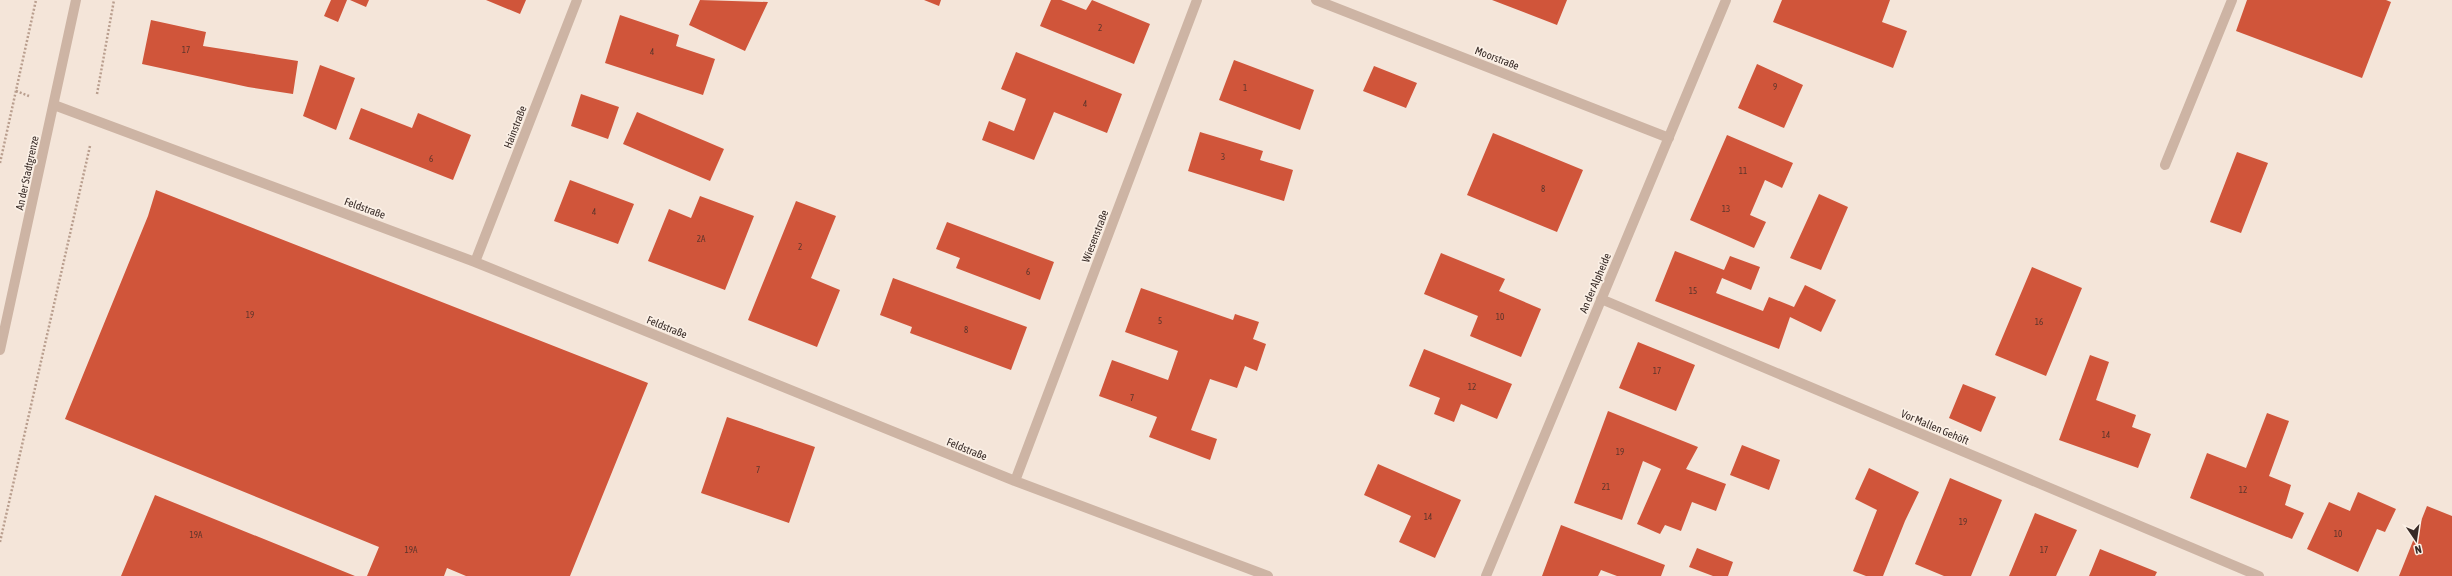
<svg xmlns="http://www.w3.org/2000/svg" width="2452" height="576" font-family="'Asap Condensed',sans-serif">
<rect width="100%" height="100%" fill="#f4e5d9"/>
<path fill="#d0553a" d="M 331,0 L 347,0 L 338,22 L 324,16 Z
M 350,0 L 369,0 L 366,7 Z
M 486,0 L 526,0 L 520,14 Z
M 700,0 L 768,2 L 745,51 L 689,25 Z
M 924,0 L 941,0 L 939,6 Z
M 1051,0 L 1061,0 L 1086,10 L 1092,0 L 1150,24 L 1134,64 L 1040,26 Z
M 1492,0 L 1567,0 L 1557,25 Z
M 1782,0 L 1890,0 L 1882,22 L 1907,31 L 1893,68 L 1773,22 Z
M 2247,0 L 2386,0 L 2391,2 L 2362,78 L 2236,31 Z
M 620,15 L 679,35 L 676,46 L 715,59 L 703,95 L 605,63 Z
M 151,20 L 206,32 L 203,46 L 298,61 L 293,94 L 248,87 L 142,64 Z
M 1016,52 L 1122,94 L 1107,133 L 1054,112 L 1034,160 L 982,140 L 989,121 L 1014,131 L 1026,99 L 1001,89 Z
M 1234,60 L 1314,90 L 1300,130 L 1219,100 Z
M 1757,64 L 1803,85 L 1784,128 L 1738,108 Z
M 320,65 L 355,78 L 336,130 L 303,116 Z
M 1374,66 L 1417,83 L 1406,108 L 1363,91 Z
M 581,94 L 619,107 L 608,139 L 571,126 Z
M 361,108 L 412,128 L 418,113 L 471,135 L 453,180 L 349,139 Z
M 637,112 L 724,149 L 710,181 L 623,144 Z
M 1200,132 L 1263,151 L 1260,160 L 1293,170 L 1284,201 L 1188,171 Z
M 1493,133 L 1583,170 L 1557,232 L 1467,195 Z
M 1727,135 L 1793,163 L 1782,188 L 1765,180 L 1750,215 L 1766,222 L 1754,248 L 1690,220 Z
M 2237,152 L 2268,163 L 2241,233 L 2210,222 Z
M 570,180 L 634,204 L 618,244 L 554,221 Z
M 156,190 L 648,383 L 570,576 L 466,576 L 447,568 L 444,576 L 367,576 L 379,547 L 65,419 L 148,216 Z
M 1819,194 L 1848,207 L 1821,270 L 1790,258 Z
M 700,196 L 754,216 L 725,290 L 648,261 L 669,209 L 691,218 Z
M 796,201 L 836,216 L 811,278 L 840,290 L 817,347 L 748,320 Z
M 947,222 L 1054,262 L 1040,300 L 956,268 L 960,258 L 936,249 Z
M 1675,251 L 1724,270 L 1730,256 L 1760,267 L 1751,290 L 1722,278 L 1716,293 L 1763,311 L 1769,297 L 1794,307 L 1805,285 L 1836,300 L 1821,332 L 1790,317 L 1779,349 L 1655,301 Z
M 1441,253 L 1505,279 L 1499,291 L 1541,309 L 1521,357 L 1470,336 L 1478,316 L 1424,294 Z
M 2032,267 L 2082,288 L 2046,376 L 1995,355 Z
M 893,278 L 1027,327 L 1011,370 L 910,333 L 912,327 L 880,315 Z
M 1141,288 L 1233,320 L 1235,314 L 1259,322 L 1253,339 L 1266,344 L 1257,371 L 1245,366 L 1237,388 L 1210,379 L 1191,430 L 1217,439 L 1210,460 L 1149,437 L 1157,417 L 1099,396 L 1112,360 L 1168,380 L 1178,351 L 1125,332 Z
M 1638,342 L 1695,365 L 1676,411 L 1619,388 Z
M 1424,349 L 1512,384 L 1497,419 L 1461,404 L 1454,422 L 1434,414 L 1440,398 L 1409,386 Z
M 2090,355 L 2109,362 L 2096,400 L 2136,415 L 2132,427 L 2151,434 L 2138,468 L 2059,440 Z
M 1963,384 L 1996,397 L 1981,432 L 1949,418 Z
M 1608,411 L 1698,447 L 1686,469 L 1726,484 L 1716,511 L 1692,502 L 1681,531 L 1665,525 L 1660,534 L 1637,524 L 1661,469 L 1643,461 L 1622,520 L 1574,503 Z
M 2267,413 L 2289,421 L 2269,476 L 2291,485 L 2285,505 L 2304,513 L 2292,539 L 2190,498 L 2207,453 L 2246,468 Z
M 727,417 L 815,447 L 789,523 L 701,493 Z
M 1742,445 L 1780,460 L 1769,490 L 1730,475 Z
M 1378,464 L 1461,500 L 1435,558 L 1399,542 L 1411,516 L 1364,495 Z
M 1869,468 L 1919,492 L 1905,521 L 1883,576 L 1866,576 L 1853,571 L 1877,510 L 1855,499 Z
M 1950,478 L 2002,500 L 1971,576 L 1944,576 L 1915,564 Z
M 2358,492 L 2396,509 L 2385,532 L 2377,529 L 2358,572 L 2307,549 L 2329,502 L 2350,511 Z
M 155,495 L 355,576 L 121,576 Z
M 2427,506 L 2452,516 L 2452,576 L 2399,576 Z
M 2035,513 L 2077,530 L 2056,576 L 2009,576 Z
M 1561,525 L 1665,565 L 1661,576 L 1617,576 L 1601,570 L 1598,576 L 1542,576 Z
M 1697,548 L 1733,562 L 1728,576 L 1713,576 L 1689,567 Z
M 2100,549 L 2157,572 L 2155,576 L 2089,576 Z"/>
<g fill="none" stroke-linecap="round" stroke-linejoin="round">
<path stroke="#b99e8e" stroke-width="2.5" stroke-dasharray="2 2" stroke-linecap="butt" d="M 16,91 L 29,96
M 97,94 L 114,0
M 0,163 L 36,0
M 0,542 L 90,146"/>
<path stroke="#cdb4a4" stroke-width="10" d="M 1316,0 L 1669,138
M 54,105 L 475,262 L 1015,481 L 1268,576
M 2165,165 L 2232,0
M 475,262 L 577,0
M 1601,299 L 2259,576
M 0,350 L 76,0
M 1015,481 L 1197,0
M 1486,576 L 1726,0"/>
</g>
<g text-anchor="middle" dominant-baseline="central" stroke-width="3.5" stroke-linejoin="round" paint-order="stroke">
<g font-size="9" fill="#5d352b">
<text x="1100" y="28">2</text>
<text x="186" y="50">17</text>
<text x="652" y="52">4</text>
<text x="1775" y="87">9</text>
<text x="1245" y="88">1</text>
<text x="1085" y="104">4</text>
<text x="1223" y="157">3</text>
<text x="431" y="159">6</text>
<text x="1743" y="171">11</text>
<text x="1543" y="189">8</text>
<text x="1726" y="209">13</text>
<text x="594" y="212">4</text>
<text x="701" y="239">2A</text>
<text x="800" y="247">2</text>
<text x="1028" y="272">6</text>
<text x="1693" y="291">15</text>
<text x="250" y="315">19</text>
<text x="1500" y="317">10</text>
<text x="1160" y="321">5</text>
<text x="2039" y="322">16</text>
<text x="966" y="330">8</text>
<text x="1657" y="371">17</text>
<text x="1472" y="387">12</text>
<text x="1132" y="398">7</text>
<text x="2106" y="435">14</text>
<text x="1620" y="452">19</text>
<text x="758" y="470">7</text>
<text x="1606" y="487">21</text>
<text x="2243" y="490">12</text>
<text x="1428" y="517">14</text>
<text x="1963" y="522">19</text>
<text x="2338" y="534">10</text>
<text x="196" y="535">19A</text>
<text x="411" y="550">19A</text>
<text x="2044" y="550">17</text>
</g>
<g font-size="11" fill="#372a26" stroke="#fbf0e6">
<text transform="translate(1497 58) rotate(21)">Moorstraße</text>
<text transform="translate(515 127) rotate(-69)">Hainstraße</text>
<text transform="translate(27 173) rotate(-78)">An der Stadtgrenze</text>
<text transform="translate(365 208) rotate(20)">Feldstraße</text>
<text transform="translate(1095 236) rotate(-69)">Wiesenstraße</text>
<text transform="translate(1595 283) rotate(-67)">An der Alpheide</text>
<text transform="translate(667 327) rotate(22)">Feldstraße</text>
<text transform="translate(1935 427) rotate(23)">Vor Mallen Gehöft</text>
<text transform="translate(967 449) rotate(22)">Feldstraße</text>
</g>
</g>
<g transform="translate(2416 540) rotate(167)" stroke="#fbf0e6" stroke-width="3" paint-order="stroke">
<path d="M0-3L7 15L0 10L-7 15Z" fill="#372a26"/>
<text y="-6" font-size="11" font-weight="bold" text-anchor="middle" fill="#372a26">N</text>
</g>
</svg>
